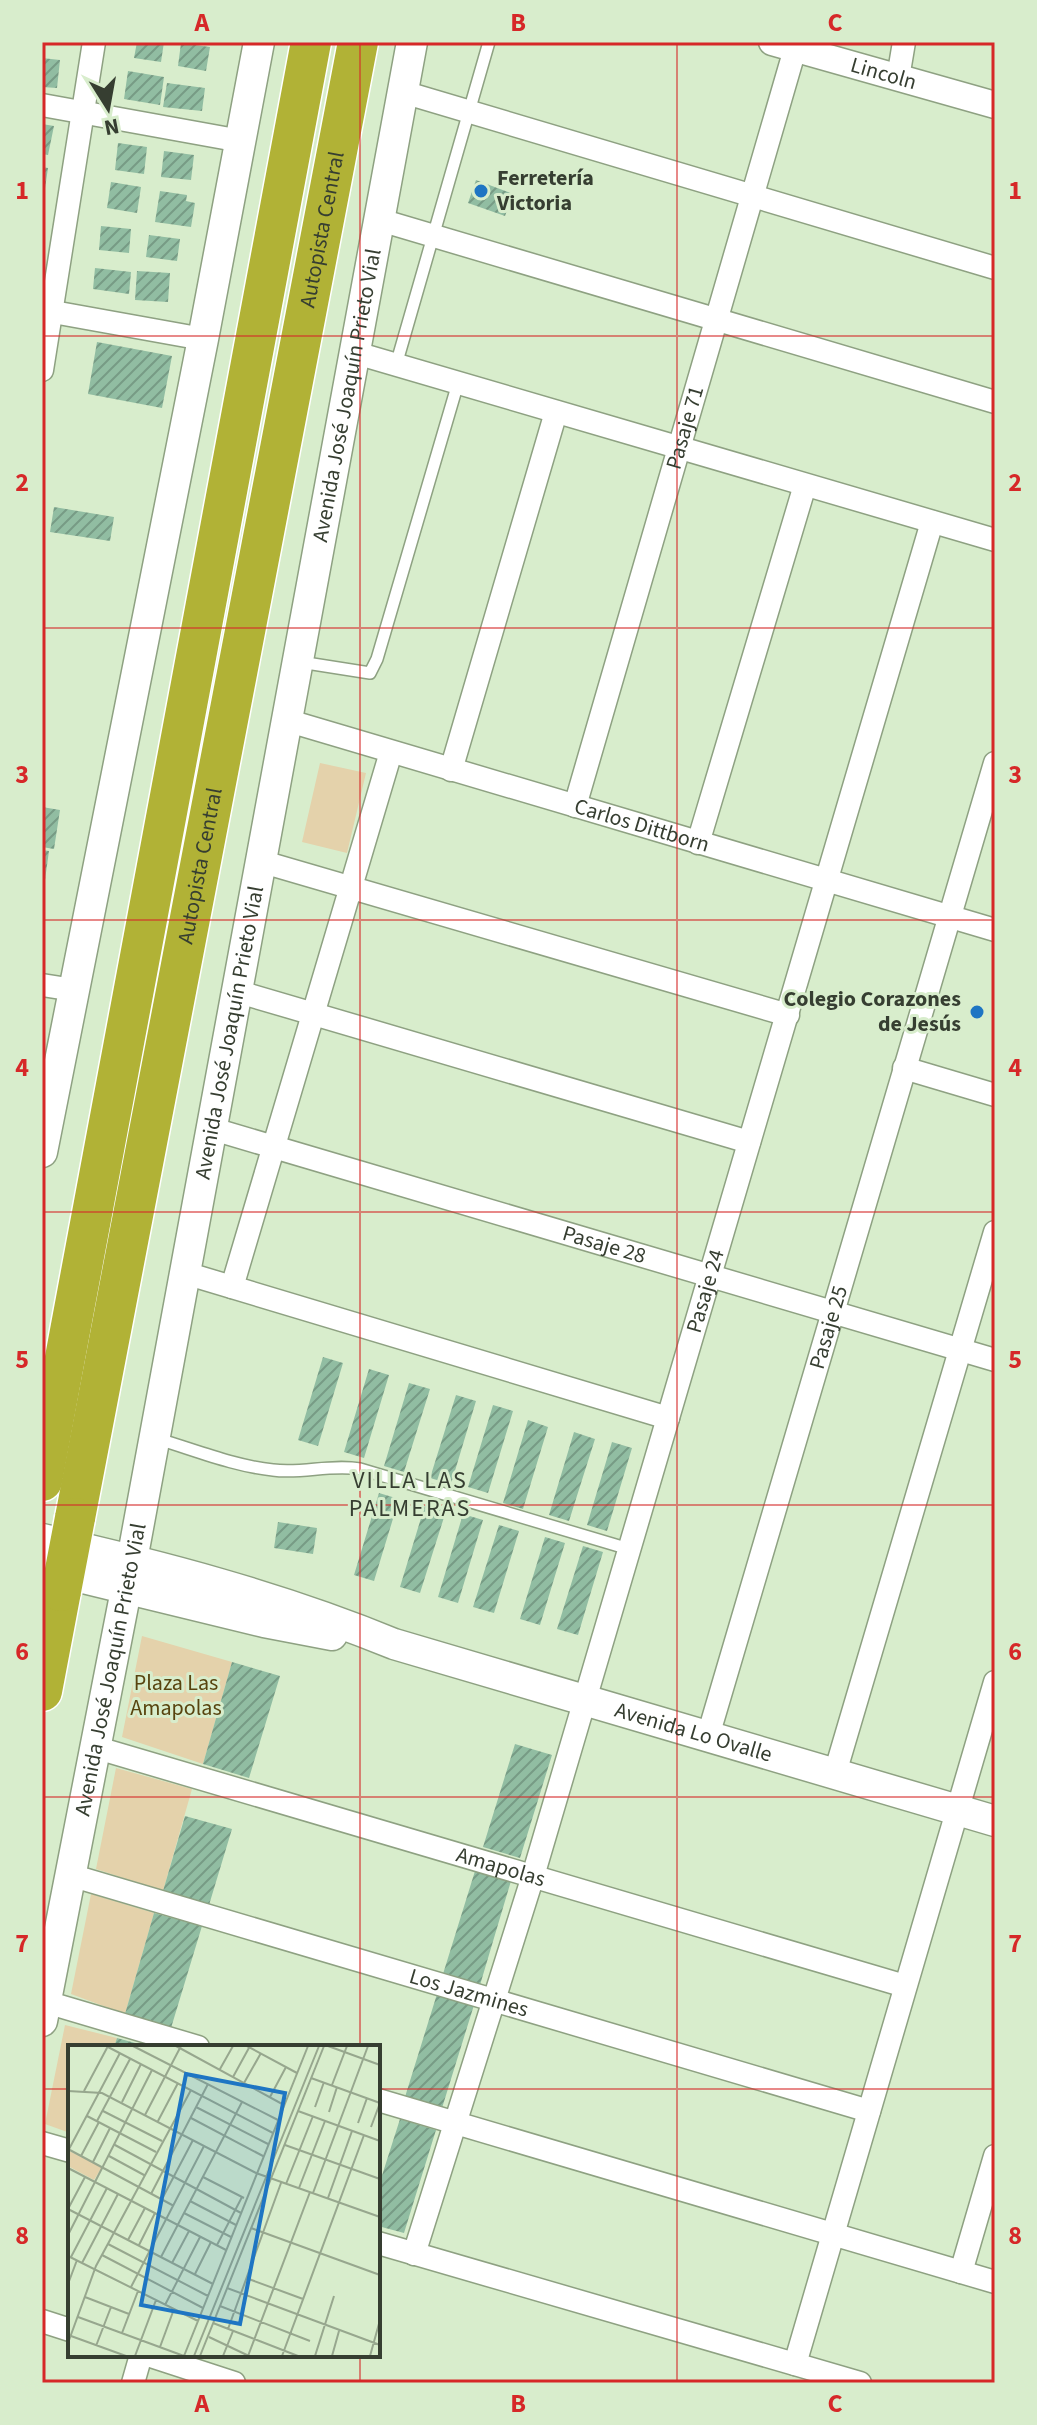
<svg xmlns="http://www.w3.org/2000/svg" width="1037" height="2425" font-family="'Source Sans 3',sans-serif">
<defs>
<pattern id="building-hatch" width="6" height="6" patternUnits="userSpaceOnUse" patternTransform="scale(2)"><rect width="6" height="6" fill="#91bda2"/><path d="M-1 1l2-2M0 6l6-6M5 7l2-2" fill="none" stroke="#779b85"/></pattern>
</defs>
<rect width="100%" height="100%" fill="#d8edcc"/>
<path fill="#e4d2ab" d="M 320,763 L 366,773 L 347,853 L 302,842 Z
M 142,1636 L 232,1662 L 203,1764 L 122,1737 Z
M 116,1768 L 192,1789 L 163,1891 L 96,1869 Z
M 91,1894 L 154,1913 L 125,2014 L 71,1994 Z
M 65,2025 L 117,2038 L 114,2047 L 70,2047 L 70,2133 L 45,2124 Z"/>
<path fill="url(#building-hatch)" d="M 137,42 L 164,42 L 161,62 L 134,58 Z
M 181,43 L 210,47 L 206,71 L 178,66 Z
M 42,58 L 60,60 L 57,88 L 42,87 Z
M 128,71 L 164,77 L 160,105 L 124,99 Z
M 167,83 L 205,88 L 202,111 L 163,107 Z
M 42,124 L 54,126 L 48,155 L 42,154 Z
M 118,143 L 147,147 L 144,174 L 115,170 Z
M 164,151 L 194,155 L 191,180 L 161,177 Z
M 42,167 L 48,168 L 44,195 L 42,195 Z
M 476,180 L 513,194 L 505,216 L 468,203 Z
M 111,182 L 141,187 L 137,213 L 107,208 Z
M 160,191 L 187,195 L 186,201 L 195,203 L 191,227 L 155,222 Z
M 101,226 L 131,229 L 129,253 L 99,250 Z
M 149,235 L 180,239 L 177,261 L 146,257 Z
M 95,268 L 131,272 L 129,294 L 93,289 Z
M 137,271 L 170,273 L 168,302 L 135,300 Z
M 97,342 L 172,356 L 162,408 L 88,394 Z
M 54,507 L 114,517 L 110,541 L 50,532 Z
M 42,807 L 60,810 L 54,849 L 42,847 Z
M 42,850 L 49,851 L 44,887 L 42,887 Z
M 323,1357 L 343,1363 L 318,1446 L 298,1440 Z
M 369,1369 L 389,1375 L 364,1458 L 344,1452 Z
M 409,1383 L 430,1389 L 404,1472 L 384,1466 Z
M 456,1395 L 476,1401 L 451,1484 L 430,1478 Z
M 493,1405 L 513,1411 L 488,1493 L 468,1487 Z
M 528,1420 L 548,1427 L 523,1509 L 503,1503 Z
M 574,1432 L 595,1439 L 569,1521 L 549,1515 Z
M 612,1442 L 632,1448 L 607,1531 L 587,1525 Z
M 379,1493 L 399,1499 L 374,1581 L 354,1575 Z
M 425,1505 L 446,1511 L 420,1593 L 400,1587 Z
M 463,1514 L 483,1520 L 458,1603 L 438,1597 Z
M 278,1522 L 317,1528 L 313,1554 L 274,1548 Z
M 499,1525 L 519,1531 L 494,1613 L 473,1607 Z
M 545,1537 L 565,1543 L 540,1625 L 520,1619 Z
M 583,1546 L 603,1552 L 578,1635 L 557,1629 Z
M 232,1662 L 280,1676 L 249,1778 L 203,1764 Z
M 515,1744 L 552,1755 L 520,1858 L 483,1847 Z
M 185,1816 L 232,1829 L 209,1905 L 163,1891 Z
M 475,1871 L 511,1881 L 480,1985 L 443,1974 Z
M 154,1913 L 202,1926 L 171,2028 L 125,2014 Z
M 437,1994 L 474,2005 L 442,2108 L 405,2097 Z
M 117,2038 L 146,2046 L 146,2047 L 114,2047 Z
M 400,2119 L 436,2130 L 404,2233 L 378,2226 L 378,2188 Z"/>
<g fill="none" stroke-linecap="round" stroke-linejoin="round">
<defs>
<path id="service" d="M 396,365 L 489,42
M 300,662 L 370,673 L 377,659 L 458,383
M 158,1439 C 195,1450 234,1466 273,1470 C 302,1474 330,1464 360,1469 L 629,1549"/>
<g id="minor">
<path d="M 898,78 L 904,42"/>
<path d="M 403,92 L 995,268"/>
<path d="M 42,105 L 241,141"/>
<path d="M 380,220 L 995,402"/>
<path d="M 42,310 L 203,339"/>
<path d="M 356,353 L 995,540"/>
<path d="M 42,370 L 94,42"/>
<path id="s1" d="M 289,721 L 995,930"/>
<path d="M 451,770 L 556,412"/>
<path id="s2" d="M 575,806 L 795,49"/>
<path d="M 698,843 L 805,485"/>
<path d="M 263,862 L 788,1015"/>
<path d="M 42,985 L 74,990"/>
<path d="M 239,992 L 749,1142"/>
<path d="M 904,1068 L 995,1095"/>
<path id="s3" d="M 213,1129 L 995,1360"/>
<path d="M 185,1273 L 668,1418"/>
<path d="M 232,1287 L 391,752"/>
<path id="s4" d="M 708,1736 L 995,763"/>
<path id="s5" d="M 94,1747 L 905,1986"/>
<path d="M 835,1773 L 995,1232"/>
<path id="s6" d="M 70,1875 L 869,2111"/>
<path d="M 46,2002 L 198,2047"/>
<path d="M 378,2100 L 995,2282"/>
<path d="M 42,2143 L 70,2151"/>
<path d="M 378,2243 L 860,2383"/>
<path id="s7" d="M 414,2254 L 533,1876 L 932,522"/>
<path d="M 961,2272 L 995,2156"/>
<path d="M 42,2321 L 70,2330"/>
<path d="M 148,2355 L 234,2383"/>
<path d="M 795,2364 L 995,1682"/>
<path d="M 133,2383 L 141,2355"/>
</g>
<g id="tertiary">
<path id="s8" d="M 772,42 L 995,105"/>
</g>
<g id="secondary">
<path d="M 42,1152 L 203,339 L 259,42"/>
<path id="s9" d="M 42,1539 C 161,1566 280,1597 394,1644 L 995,1821"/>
<path d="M 42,1568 L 264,1622 L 332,1635"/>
<path id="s10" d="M 42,2021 L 135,1544 L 412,42"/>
</g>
<g id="motorway">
<path d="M 42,1481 L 311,42"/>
<path id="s11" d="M 75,1518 L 358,42"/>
<path d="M 42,1691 L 61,1591"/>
</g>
</defs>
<use href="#service" stroke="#8ea182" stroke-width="14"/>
<use href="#minor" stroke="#8ea182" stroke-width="25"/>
<use href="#tertiary" stroke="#8ea182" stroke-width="29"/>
<use href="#secondary" stroke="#8ea182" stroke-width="33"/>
<use href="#motorway" stroke="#fff" stroke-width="43"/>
<use href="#service" stroke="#fff" stroke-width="11"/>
<use href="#minor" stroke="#fff" stroke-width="22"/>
<use href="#tertiary" stroke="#fff" stroke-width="26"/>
<use href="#secondary" stroke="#fff" stroke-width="30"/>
<use href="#motorway" stroke="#b1b236" stroke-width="40"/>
<defs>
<path id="motorway-bridge" d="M 61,1591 L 75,1518"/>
</defs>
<use href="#motorway-bridge" stroke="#fff" stroke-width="43" stroke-linecap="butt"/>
<use href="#motorway-bridge" stroke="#b1b236" stroke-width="40"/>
</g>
<path fill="none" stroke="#d62828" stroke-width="2" stroke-opacity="0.55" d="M 360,42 L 360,2047M 677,42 L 677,2383M 42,336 L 995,336M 42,628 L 995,628M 42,920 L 995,920M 42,1212 L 995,1212M 42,1505 L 995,1505M 42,1797 L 995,1797M 42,2089 L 70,2089M 378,2089 L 995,2089M 360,2355 L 360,2383"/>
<g fill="#1e75c3" stroke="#d8edcc" stroke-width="3">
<circle cx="481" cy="191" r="8"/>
<circle cx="977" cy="1012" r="8"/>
</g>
<g text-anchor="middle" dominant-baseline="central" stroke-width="6" stroke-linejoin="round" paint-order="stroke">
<g font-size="22" fill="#363e31" stroke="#d8edcc">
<text stroke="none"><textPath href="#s8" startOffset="116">Lincoln</textPath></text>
<text stroke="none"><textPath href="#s11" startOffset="1312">Autopista Central</textPath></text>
<text stroke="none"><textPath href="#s10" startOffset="1654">Avenida José Joaquín Prieto Vial</textPath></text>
<text stroke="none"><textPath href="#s2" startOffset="394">Pasaje 71</textPath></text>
<text stroke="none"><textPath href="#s1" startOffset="368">Carlos Dittborn</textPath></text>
<text stroke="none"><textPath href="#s11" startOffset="664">Autopista Central</textPath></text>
<text stroke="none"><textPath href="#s10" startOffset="1006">Avenida José Joaquín Prieto Vial</textPath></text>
<text stroke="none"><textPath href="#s3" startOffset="408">Pasaje 28</textPath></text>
<text stroke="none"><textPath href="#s7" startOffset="1006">Pasaje 24</textPath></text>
<text stroke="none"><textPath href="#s4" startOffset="426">Pasaje 25</textPath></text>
<text stroke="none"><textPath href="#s10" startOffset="358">Avenida José Joaquín Prieto Vial</textPath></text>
<text stroke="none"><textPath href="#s9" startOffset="680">Avenida Lo Ovalle</textPath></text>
<text stroke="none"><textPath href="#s5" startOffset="424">Amapolas</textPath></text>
<text stroke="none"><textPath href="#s6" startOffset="416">Los Jazmines</textPath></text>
</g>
<g font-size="22" font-weight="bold" fill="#363e31" stroke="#d8edcc" text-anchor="start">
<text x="497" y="178">Ferretería<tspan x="497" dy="25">Victoria</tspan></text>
<text x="961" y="999" text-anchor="end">Colegio Corazones<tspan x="961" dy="25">de Jesús</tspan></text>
</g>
<g font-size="22" fill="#58440f" stroke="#d8edcc">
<text x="176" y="1683">Plaza Las<tspan x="176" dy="25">Amapolas</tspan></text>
</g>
<g font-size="24" letter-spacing="2" fill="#363e31" stroke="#d8edcc">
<text x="410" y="1480">VILLA LAS<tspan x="410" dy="28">PALMERAS</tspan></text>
</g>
</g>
<g transform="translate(68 2045)">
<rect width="312" height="312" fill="#d8edcc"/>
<path d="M 1,106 L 34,122 L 26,135 L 0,121 Z" fill="#e4d2ab"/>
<path fill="none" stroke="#97a78e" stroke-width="2" d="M 65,1 L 210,75M 108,1 L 216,60M 179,1 L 229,28M 260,1 L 312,20M 40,2 L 205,88M 152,24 L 165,1M 165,32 L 182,1M 243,33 L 312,58M 176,38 L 193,8M 264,40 L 279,1M 0,46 L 34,48 L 188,128 L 312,172M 16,46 L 40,1M 202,52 L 218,22M 54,57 L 73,19M 128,62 L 200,99M 247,62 L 256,37M 35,66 L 94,96M 230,66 L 312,96M 261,67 L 269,42M 77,70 L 113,1M 19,71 L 88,107M 123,73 L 195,111M 29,76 L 62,14M 90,76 L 110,38M 290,78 L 299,53M 303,82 L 312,58M 47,100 L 173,168M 217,100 L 312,134M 0,104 L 106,161M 0,106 L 52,8M 13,111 L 31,77M 41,111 L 76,130M 25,117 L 42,83M 0,123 L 158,205M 135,132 L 176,153M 218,139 L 245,71M 231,143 L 257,76M 245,148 L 300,1M 83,149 L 140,39M 260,153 L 284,86M 94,154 L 125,95M 122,156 L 168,180M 0,164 L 145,239M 0,164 L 17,132M 116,168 L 163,192M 183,183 L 312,230M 0,190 L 84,25M 60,195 L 77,163M 40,199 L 140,251M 71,200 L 87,168M 149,200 L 174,152M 34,210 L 135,263M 0,211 L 130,276M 3,212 L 39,143M 93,212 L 174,57M 14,218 L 50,149M 104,218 L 121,186M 127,229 L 143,197M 178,233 L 235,254M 0,239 L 9,215M 63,242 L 136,101M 159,243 L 312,300M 17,252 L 61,269M 97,260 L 132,192M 152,261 L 242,296M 10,272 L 116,311M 145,278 L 230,311M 160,284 L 213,138M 54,288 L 70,246M 3,291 L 58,311M 141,292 L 181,311M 0,298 L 28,221 L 123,45M 28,301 L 43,262M 92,302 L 106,264M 67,311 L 88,255M 116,311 L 240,1M 126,311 L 251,1M 132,311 L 256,1M 155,311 L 165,286M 180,311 L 242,147M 214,311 L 296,90M 247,311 L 266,251M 264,311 L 271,286M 302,311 L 312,275"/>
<path fill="#1e75c3" fill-opacity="0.15" stroke="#1e75c3" stroke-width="4" d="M 118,29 L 217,48 L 172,279 L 73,260 Z"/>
<rect width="312" height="312" fill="none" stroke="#363e31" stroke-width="4"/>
</g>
<rect width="1037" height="2425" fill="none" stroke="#d8edcc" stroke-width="88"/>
<g transform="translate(108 108) rotate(169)" stroke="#d8edcc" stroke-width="6" paint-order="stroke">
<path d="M0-6L14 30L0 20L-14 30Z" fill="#363e31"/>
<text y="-12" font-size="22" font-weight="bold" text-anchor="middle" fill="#363e31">N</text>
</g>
<rect x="44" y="44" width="949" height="2337" fill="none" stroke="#d62828" stroke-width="3"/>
<g font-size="26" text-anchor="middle" font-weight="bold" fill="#d62828">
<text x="202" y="31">A</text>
<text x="518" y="31">B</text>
<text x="835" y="31">C</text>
<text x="22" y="199">1</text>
<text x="1015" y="199">1</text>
<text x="22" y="491">2</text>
<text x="1015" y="491">2</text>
<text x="22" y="783">3</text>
<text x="1015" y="783">3</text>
<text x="22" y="1076">4</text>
<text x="1015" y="1076">4</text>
<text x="22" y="1368">5</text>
<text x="1015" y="1368">5</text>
<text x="22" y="1660">6</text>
<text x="1015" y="1660">6</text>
<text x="22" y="1952">7</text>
<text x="1015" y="1952">7</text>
<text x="22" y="2244">8</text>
<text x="1015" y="2244">8</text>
<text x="202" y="2412">A</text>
<text x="518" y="2412">B</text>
<text x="835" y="2412">C</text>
</g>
</svg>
